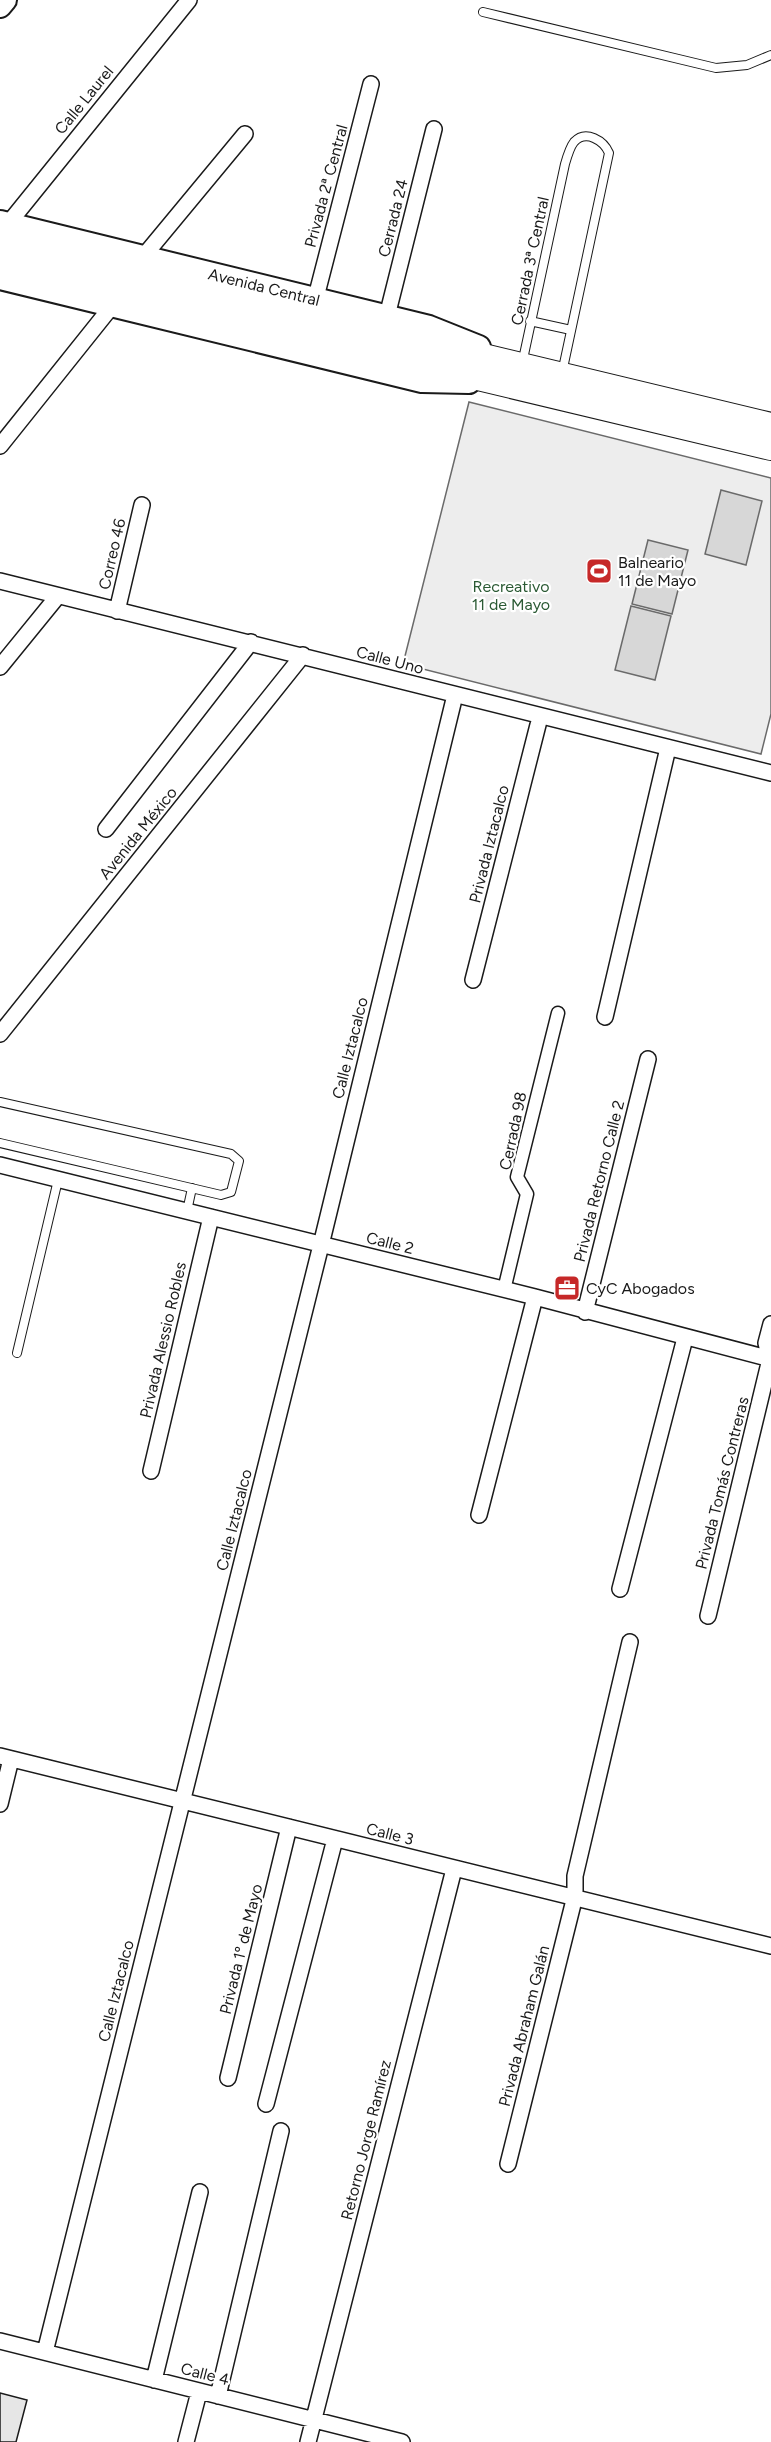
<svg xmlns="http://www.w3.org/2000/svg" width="771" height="2442" font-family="Figtree,sans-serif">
<rect width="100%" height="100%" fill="#fff"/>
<path fill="#ededed" stroke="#6a6a6a" stroke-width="1.5" d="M 469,402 L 771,478 L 771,714 L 761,754 L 403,664 Z"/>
<path fill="#d7d7d7" stroke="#6a6a6a" stroke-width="1.5" d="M 721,490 L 762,501 L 746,565 L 705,554 Z
M 648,540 L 688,550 L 672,614 L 632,604 Z
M 631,606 L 671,616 L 655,680 L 615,670 Z"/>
<path fill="#e6e6e6" stroke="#1a1a1a" stroke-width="1.5" d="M 0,2393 L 27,2400 L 16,2442 L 0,2442 Z"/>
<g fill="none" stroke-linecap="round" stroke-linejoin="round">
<defs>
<path id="service" d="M 483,12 L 716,68 L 747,65 L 771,55
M 530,321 L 571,330
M 522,364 L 565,164 C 567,157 570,147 574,142 C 586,129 604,141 609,153 L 562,373
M 0,1102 L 231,1154 L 239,1161 L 231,1192 L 221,1195 L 0,1143
M 187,1211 L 192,1188
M 17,1353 L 58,1180"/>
<path id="pedestrian" d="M 504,1290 L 527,1194 L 517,1177 L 558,1013"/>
<path id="minor" d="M 8,224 L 189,0
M 143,257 L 245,134
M 316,297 L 371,84
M 387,316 L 434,129
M 0,446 L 112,306
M 0,581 L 771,773
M 117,611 L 142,505
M 0,667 L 57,597
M 106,829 L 251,642
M 473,980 L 540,717
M 605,1017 L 668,748
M 0,1034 L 303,655
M 0,1165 L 535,1297 L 771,1359
M 585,1312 L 648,1059
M 151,1471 L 211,1217
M 479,1515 L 535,1297
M 620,1589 L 685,1338
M 708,1616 L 770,1359 L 766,1343 L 771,1324
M 0,1756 L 771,1946
M 0,1804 L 11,1759
M 228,2078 L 289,1827
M 266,2104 L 335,1839
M 508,2164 L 575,1896 L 575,1876 L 630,1642
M 0,2341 L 402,2442
M 45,2352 L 321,1245 L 455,695
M 154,2380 L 200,2192
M 218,2396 L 281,2131
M 186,2442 L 199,2392
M 308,2442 L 454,1869"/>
<g id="secondary">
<path d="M 0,6 L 5,0"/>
<path id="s1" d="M 0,222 L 429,327 L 479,347"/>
<path d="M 0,278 L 422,381 L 469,382"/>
</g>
<path id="primary" d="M 0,241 L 771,426
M 0,263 L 771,447"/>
</defs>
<use href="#service" stroke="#1a1a1a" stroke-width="10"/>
<use href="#pedestrian" stroke="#1a1a1a" stroke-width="15"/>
<use href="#minor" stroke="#1a1a1a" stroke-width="18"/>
<use href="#secondary" stroke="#1a1a1a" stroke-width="26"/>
<use href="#primary" stroke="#1a1a1a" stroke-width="28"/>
<use href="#service" stroke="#fff" stroke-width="8"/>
<use href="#pedestrian" stroke="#fff" stroke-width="12"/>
<use href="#minor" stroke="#fff" stroke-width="15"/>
<use href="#secondary" stroke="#fff" stroke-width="22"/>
<use href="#primary" stroke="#fff" stroke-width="26"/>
</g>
<defs>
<symbol id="stadium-square" viewBox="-11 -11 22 22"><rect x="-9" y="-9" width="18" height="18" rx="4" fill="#c62828" stroke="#fff"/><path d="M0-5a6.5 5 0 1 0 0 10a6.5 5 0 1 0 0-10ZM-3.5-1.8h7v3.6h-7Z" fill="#fff"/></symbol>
<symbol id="office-square" viewBox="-11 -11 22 22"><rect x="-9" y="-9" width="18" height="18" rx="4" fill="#c62828" stroke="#fff"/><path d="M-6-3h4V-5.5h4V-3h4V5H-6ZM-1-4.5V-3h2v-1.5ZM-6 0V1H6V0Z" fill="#fff"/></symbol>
</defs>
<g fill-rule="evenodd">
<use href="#stadium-square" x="584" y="556" width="30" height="30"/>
<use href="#office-square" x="552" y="1273" width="30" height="30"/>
</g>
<g text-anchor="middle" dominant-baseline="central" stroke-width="4.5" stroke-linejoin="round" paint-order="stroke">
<g font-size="16" fill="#1a1a1a" stroke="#fff">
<text transform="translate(84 100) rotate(-51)">Calle Laurel</text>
<text transform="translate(326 186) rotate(-75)">Privada 2ª Central</text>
<text transform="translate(393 218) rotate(-76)">Cerrada 24</text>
<text transform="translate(530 261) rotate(-78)">Cerrada 3ª Central</text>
<text stroke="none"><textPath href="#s1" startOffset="272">Avenida Central</textPath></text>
<text transform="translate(112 554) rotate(-77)">Correo 46</text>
<text transform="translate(390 660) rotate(15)">Calle Uno</text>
<text transform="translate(138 833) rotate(-51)">Avenida México</text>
<text transform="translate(489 844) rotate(-76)">Privada Iztacalco</text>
<text transform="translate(350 1048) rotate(-76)">Calle Iztacalco</text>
<text transform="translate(513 1131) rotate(-78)">Cerrada 98</text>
<text transform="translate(599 1181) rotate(-76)">Privada Retorno Calle 2</text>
<text transform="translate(390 1243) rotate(14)">Calle 2</text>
<text transform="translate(163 1340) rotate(-77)">Privada Alessio Robles</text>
<text transform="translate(722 1483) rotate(-76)">Privada Tomás Contreras</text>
<text transform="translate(234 1520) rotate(-76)">Calle Iztacalco</text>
<text transform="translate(390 1834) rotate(14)">Calle 3</text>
<text transform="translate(241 1949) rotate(-76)">Privada 1º de Mayo</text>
<text transform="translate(116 1991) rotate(-76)">Calle Iztacalco</text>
<text transform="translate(524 2026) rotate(-76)">Privada Abraham Galán</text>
<text transform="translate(366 2140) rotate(-76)">Retorno Jorge Ramírez</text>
<text transform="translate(205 2374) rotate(14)">Calle 4</text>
</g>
<g font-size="16" fill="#1a1a1a" stroke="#fff" text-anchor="start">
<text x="618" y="562">Balneario<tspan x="618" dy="18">11 de Mayo</tspan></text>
<text x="586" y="1288">CyC Abogados</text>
</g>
<g font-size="16" fill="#2b5a34" stroke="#fff">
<text x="511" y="586">Recreativo<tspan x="511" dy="18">11 de Mayo</tspan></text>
</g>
</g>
</svg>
